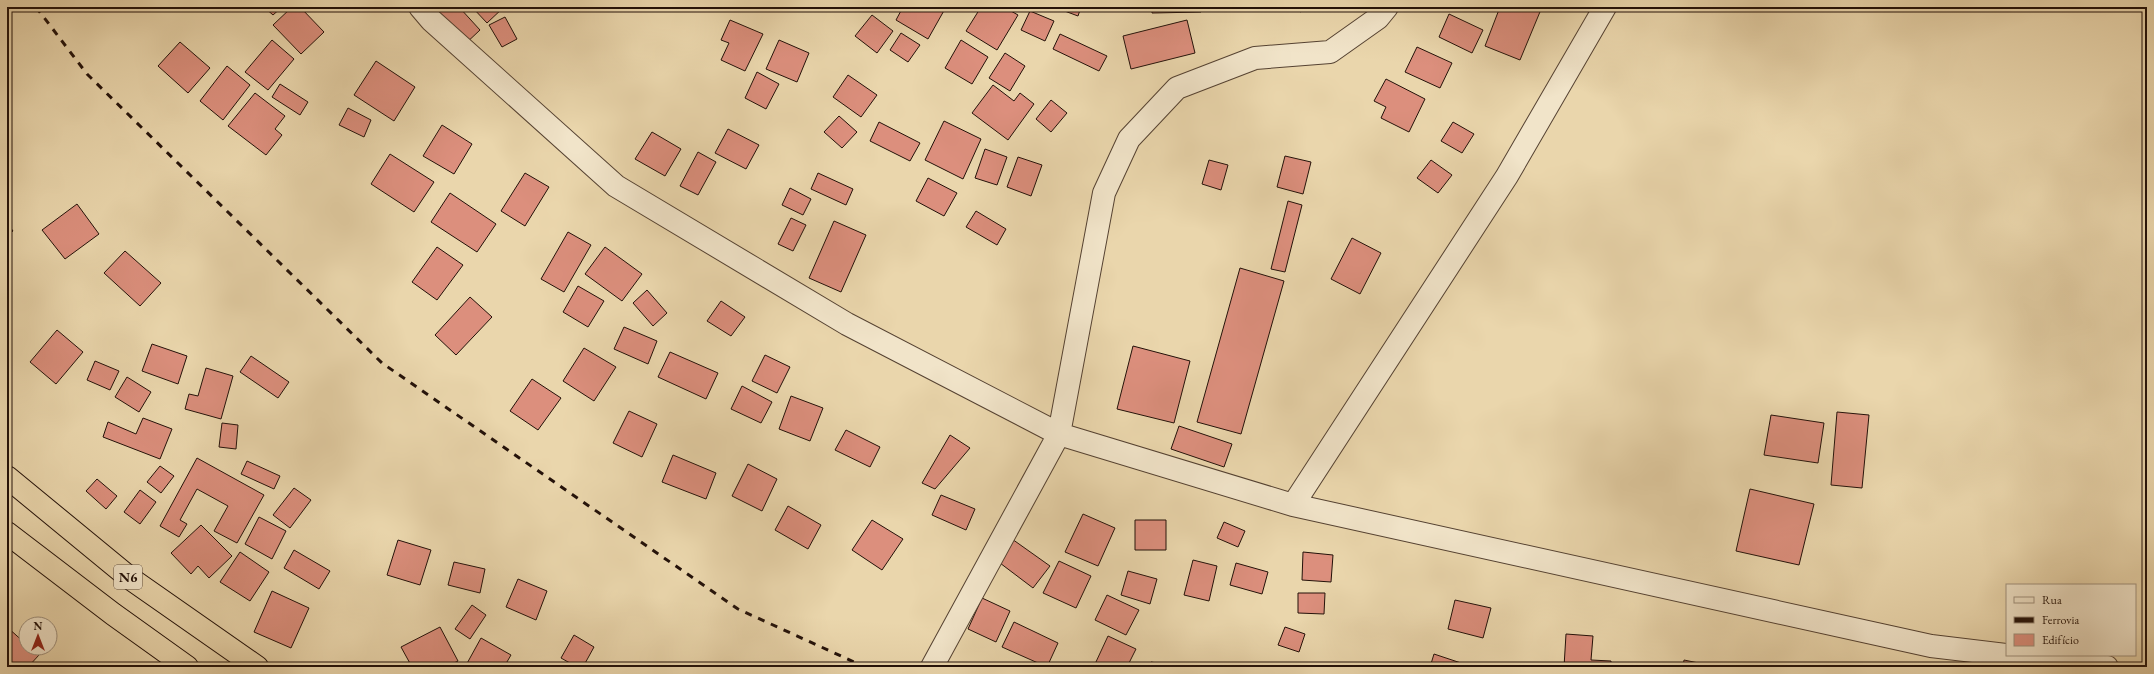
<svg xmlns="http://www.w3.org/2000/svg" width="2154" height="674" font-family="'EB Garamond',serif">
<rect width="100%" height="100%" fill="#ead6ac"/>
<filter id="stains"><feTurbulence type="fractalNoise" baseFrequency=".005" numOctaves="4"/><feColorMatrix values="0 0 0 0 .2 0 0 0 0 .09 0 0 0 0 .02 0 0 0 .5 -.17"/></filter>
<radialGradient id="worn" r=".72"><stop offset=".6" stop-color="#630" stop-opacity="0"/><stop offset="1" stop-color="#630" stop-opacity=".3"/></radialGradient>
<path fill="#dc8f7d" stroke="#231109" d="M 264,7 L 282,7 L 273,15 Z
M 292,7 L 300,7 L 324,32 L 301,54 L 273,25 Z
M 432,7 L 459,7 L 480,30 L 463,46 Z
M 472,7 L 504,7 L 487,23 Z
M 568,7 L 580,7 L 580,10 Z
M 903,7 L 946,7 L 928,39 L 896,20 Z
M 981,7 L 1004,7 L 1018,15 L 997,50 L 966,31 Z
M 1054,7 L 1081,7 L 1078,16 Z
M 1152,7 L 1201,7 L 1201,12 L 1152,13 Z
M 1293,7 L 1305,7 L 1301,12 Z
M 1500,7 L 1542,7 L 1520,60 L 1485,46 Z
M 1030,11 L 1054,21 L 1045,41 L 1021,30 Z
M 1449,14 L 1483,30 L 1472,53 L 1439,37 Z
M 872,15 L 893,31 L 877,53 L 855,36 Z
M 505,17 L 517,39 L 502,47 L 489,25 Z
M 730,20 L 763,34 L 745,71 L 721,60 L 729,43 L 721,40 Z
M 1187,20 L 1195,53 L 1131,69 L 1123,36 Z
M 901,33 L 920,45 L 908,62 L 890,50 Z
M 1060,34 L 1107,56 L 1099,71 L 1053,49 Z
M 272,40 L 294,59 L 268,90 L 245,72 Z
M 779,40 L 809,53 L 797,82 L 766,69 Z
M 961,40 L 988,57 L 972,84 L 945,68 Z
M 180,42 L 210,68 L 188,93 L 158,66 Z
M 1417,47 L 1452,63 L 1440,88 L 1405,72 Z
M 1005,53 L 1025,66 L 1010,91 L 989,78 Z
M 376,61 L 415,87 L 394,121 L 354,95 Z
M 227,66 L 250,85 L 223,120 L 200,101 Z
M 757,72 L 779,84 L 766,109 L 745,98 Z
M 848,75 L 877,95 L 861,117 L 833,97 Z
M 1386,79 L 1425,99 L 1409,132 L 1381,118 L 1386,107 L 1374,101 Z
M 280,84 L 308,102 L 300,115 L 272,97 Z
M 993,85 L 1014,101 L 1020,93 L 1034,104 L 1008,140 L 972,113 Z
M 255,93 L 285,116 L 275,129 L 282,135 L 266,155 L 228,126 Z
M 1051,100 L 1067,113 L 1051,132 L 1036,119 Z
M 348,108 L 371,120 L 364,137 L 339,125 Z
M 839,116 L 857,132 L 842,148 L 824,132 Z
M 944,121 L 981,139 L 963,179 L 925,160 Z
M 879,122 L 920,143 L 910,161 L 870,141 Z
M 1453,122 L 1474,134 L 1462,153 L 1441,141 Z
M 442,125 L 472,144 L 454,174 L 423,156 Z
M 728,129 L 759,145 L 746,169 L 715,153 Z
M 652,132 L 681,149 L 665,176 L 635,159 Z
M 985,149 L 1007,157 L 997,185 L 975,178 Z
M 698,152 L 716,162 L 698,195 L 680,186 Z
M 390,154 L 434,182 L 414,212 L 371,184 Z
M 1285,156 L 1311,162 L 1303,194 L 1277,187 Z
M 1018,157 L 1042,165 L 1031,196 L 1007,187 Z
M 1209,160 L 1228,165 L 1221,190 L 1202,184 Z
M 1431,160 L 1452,175 L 1438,193 L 1417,178 Z
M 525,173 L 549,187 L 525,226 L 501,211 Z
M 818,173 L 853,189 L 846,205 L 811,189 Z
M 928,178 L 957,193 L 944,216 L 916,201 Z
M 790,188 L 811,199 L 803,215 L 782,205 Z
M 450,193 L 496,224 L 477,252 L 431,222 Z
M 1288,201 L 1302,205 L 1285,272 L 1271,269 Z
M 77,204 L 99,234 L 65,259 L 42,230 Z
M 976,211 L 1006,229 L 997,245 L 966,227 Z
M 791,218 L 806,225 L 793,251 L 778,244 Z
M 834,221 L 866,235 L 841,292 L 809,278 Z
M 7,223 L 13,231 L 7,235 Z
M 568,232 L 591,245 L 564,292 L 541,279 Z
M 1352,238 L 1381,253 L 1360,294 L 1331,279 Z
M 437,247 L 463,265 L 437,300 L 412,282 Z
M 605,247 L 642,274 L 622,301 L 585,274 Z
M 125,251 L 161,283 L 140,306 L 104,273 Z
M 1240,268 L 1284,281 L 1241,434 L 1197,422 Z
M 578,286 L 604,301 L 588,327 L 563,312 Z
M 647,290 L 667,313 L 653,326 L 633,303 Z
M 470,297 L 492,317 L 456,355 L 435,335 Z
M 721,301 L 745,317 L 731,336 L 707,321 Z
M 624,327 L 657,341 L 648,364 L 614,349 Z
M 57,330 L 83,352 L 56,384 L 30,362 Z
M 152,344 L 187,356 L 178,384 L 142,371 Z
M 1133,346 L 1190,361 L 1174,423 L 1117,409 Z
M 584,348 L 616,367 L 594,401 L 563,381 Z
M 670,352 L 718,373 L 706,399 L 658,377 Z
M 765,355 L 790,367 L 777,393 L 752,381 Z
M 251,356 L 289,382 L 278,398 L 240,372 Z
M 95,361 L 119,371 L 110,390 L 87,380 Z
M 206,368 L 233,376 L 221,419 L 185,409 L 189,394 L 198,396 Z
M 127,377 L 151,392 L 139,412 L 115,397 Z
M 532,379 L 561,398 L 538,430 L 510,411 Z
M 742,386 L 772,402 L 761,423 L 731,409 Z
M 791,396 L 823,408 L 810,441 L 779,429 Z
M 629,411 L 657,424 L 642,457 L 613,443 Z
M 1837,412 L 1869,415 L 1862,488 L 1831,485 Z
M 1771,415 L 1824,423 L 1818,463 L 1764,455 Z
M 143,418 L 172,429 L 160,459 L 103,437 L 108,422 L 136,434 Z
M 222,423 L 238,425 L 236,449 L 219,447 Z
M 1179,426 L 1232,444 L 1224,467 L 1171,449 Z
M 846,430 L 880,447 L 870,467 L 835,450 Z
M 950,435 L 970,448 L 935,489 L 922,483 Z
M 673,455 L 716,473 L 706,499 L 662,482 Z
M 197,458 L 264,495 L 237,543 L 214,531 L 228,506 L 197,489 L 180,520 L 187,524 L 179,537 L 160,526 Z
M 247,461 L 280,476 L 274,489 L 241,474 Z
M 748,464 L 777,479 L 762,511 L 732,496 Z
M 160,466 L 174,476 L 161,493 L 147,482 Z
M 97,479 L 117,496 L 106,509 L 86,491 Z
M 294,488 L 311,500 L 290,528 L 273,515 Z
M 1750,489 L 1814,504 L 1799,565 L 1736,551 Z
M 140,490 L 156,502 L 140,524 L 124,512 Z
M 941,495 L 975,509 L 966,530 L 932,515 Z
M 788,506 L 821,525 L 808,549 L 775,530 Z
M 1083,514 L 1115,528 L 1098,566 L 1065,552 Z
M 259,517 L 286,531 L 272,559 L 245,544 Z
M 872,520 L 903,539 L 882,570 L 852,550 Z
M 1135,520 L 1166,520 L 1166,550 L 1135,550 Z
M 1224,522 L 1245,531 L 1238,547 L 1217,538 Z
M 201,525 L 232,556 L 209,578 L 198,566 L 191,574 L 171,553 Z
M 1012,539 L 1050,566 L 1033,588 L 996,560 Z
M 398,540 L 431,550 L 420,585 L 387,575 Z
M 294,550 L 330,571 L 319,589 L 284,568 Z
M 240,552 L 269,572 L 250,601 L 220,582 Z
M 1303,552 L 1333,555 L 1331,582 L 1302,580 Z
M 1193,560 L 1217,566 L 1209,601 L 1184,595 Z
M 1059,561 L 1091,576 L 1076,608 L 1043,593 Z
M 454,562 L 485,569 L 480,593 L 448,585 Z
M 1236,563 L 1268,572 L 1262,594 L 1230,585 Z
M 1128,571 L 1157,579 L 1150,604 L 1121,595 Z
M 518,579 L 547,591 L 536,620 L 506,607 Z
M 272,591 L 309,608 L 291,648 L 254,632 Z
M 1298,593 L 1325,593 L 1324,614 L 1298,613 Z
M 1107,595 L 1139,610 L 1126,635 L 1095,620 Z
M 982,598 L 1010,611 L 996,642 L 968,629 Z
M 1455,600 L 1491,608 L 1483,638 L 1448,629 Z
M 472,605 L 486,615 L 470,639 L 455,629 Z
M 1014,622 L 1058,643 L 1047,667 L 1002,647 Z
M 7,627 L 26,644 L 26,648 L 31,648 L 39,655 L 28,667 L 7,666 Z
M 440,627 L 458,661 L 446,667 L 412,667 L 401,647 Z
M 1285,627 L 1305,634 L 1299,652 L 1278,645 Z
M 1566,634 L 1593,636 L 1591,660 L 1611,661 L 1611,667 L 1564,667 Z
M 574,635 L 594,647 L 583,667 L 577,667 L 561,658 Z
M 1108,636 L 1136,649 L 1127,667 L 1101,667 L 1095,664 Z
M 481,638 L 511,655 L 504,667 L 465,667 Z
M 1434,654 L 1473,667 L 1430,667 Z
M 1684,660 L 1718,667 L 1683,667 Z
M 1151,662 L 1174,666 L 1174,667 L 1150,667 Z"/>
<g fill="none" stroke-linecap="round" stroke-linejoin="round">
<defs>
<path id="minor" d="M 420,7 L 431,20 L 616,186 L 847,324 L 1059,434 L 1293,505 L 1931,646 L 2107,667
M 1293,505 L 1507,176 L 1605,7
M 932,667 L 1059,434 L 1104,193 L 1129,139 L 1177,88 L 1255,58 L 1330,52 L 1378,18 L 1387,7"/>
<path id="highway" d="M 7,477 L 131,579 L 257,667
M 7,533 L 113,614 L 187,667"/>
</defs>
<use href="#minor" stroke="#554232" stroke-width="24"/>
<use href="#highway" stroke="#231109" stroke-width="24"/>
<use href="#minor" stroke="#f1e4c9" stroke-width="22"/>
<use href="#highway" stroke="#ead6ac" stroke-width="22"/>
<path stroke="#231109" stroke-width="3" stroke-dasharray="7 7" stroke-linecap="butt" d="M 36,7 L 87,74 L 382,363 L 738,609 L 865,667"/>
</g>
<g text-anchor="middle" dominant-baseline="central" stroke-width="3" stroke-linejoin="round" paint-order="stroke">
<rect fill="#f1e4c9" stroke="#615043" stroke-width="1" x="114" y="565" width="28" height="24" rx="3"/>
<g font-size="14" font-weight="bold" fill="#231109">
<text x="128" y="577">N6</text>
</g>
</g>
<rect width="2154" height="674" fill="none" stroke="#ead6ac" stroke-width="24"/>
<rect x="8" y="8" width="2138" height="658" fill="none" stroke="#231109" stroke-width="2"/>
<rect x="12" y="12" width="2130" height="650" fill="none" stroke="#231109"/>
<rect x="2006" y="584" width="130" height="72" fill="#f1e4c9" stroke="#9f907c"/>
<rect x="2014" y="597" width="20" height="6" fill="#f1e4c9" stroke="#9f907c"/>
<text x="2042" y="604" font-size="12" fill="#231109">Rua</text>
<rect x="2014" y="617" width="20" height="6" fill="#231109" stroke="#9f907c"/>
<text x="2042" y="624" font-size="12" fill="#231109">Ferrovia</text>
<rect x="2014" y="634" width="20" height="12" fill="#dc8f7d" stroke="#9f907c"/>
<text x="2042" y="644" font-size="12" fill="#231109">Edifício</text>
<g transform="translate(38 636)"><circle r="19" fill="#f1e4c9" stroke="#9f907c"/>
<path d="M0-3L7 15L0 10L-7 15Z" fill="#8f2418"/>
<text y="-6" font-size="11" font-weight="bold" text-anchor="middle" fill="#231109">N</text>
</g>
<rect width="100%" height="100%" filter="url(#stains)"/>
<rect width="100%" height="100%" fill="url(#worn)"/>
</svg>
